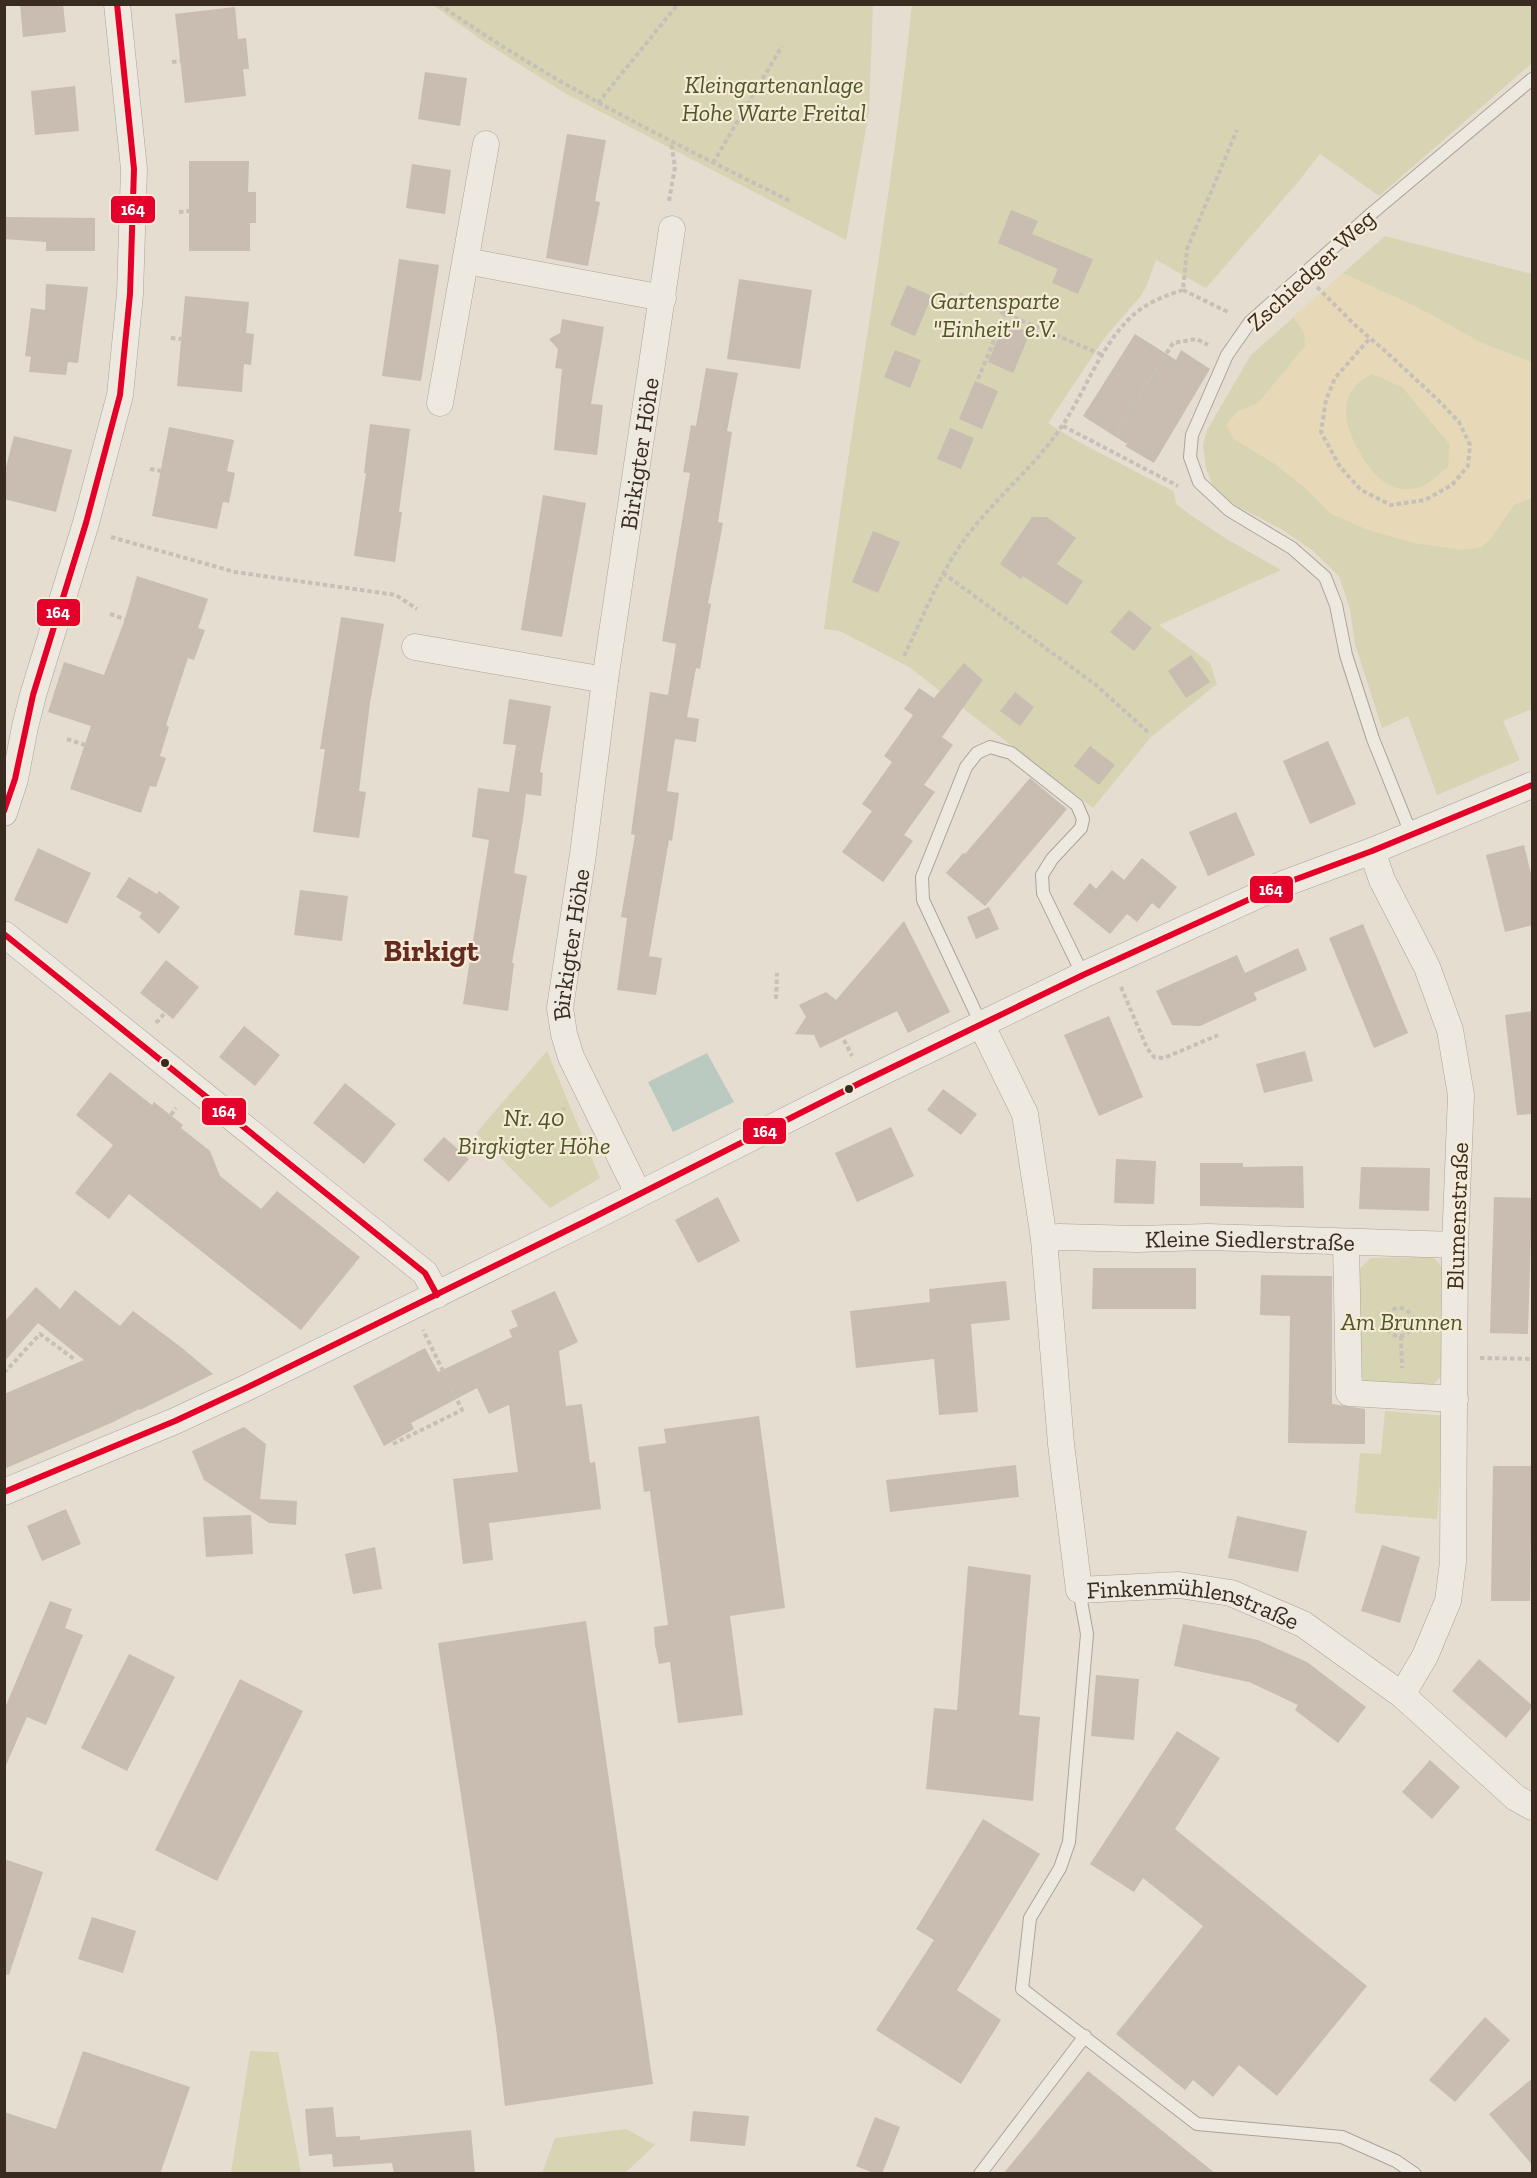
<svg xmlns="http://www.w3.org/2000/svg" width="1537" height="2178" font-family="'Zilla Slab',serif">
<rect width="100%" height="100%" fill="#e5ddd0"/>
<path fill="#d6d4b3" d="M 433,5 L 873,5 L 869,112 L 846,240 L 563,92 L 480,39 Z
M 912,5 L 1532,5 L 1532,63 L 1379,196 L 1320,154 L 1298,182 L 1206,288 L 1156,260 L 1147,285 L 1140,297 L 1106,336 L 1048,423 L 1077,441 L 1173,491 L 1177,505 L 1195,518 L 1225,538 L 1281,570 L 1159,625 L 1210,663 L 1217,684 L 1151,737 L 1093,808 L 909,667 L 840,631 L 824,629 C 851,421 890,214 912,5 Z
M 1385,236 L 1532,274 L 1532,709 L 1503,721 L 1520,760 L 1437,795 L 1408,716 L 1382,728 L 1355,644 L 1350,609 L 1339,576 L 1312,550 L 1281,529 L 1231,503 L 1213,487 L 1206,468 L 1203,445 L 1207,430 L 1251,355 Z
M 547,1051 L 600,1178 L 550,1208 L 476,1133 Z
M 1433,1257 L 1445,1270 L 1445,1372 L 1433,1385 L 1370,1385 L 1358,1374 L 1359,1269 L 1371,1258 Z
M 1385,1411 L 1445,1416 L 1437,1519 L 1355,1513 L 1360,1453 L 1381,1454 Z
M 250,2051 L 278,2052 L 301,2173 L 231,2173 Z
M 626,2129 L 655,2145 L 625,2173 L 542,2173 L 555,2138 Z"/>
<path fill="#e7d8b8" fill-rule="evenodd" d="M 1343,273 L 1421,309 L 1482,343 L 1532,362 L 1532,498 L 1514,505 L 1490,540 L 1481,547 L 1462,550 L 1413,543 L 1368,530 L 1331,514 L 1305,488 L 1275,464 L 1234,439 L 1226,425 L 1237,412 L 1258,403 L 1305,346 L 1304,333 L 1293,317 ZM 1372,374 L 1402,387 L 1450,445 L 1448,467 C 1440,473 1431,482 1422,486 C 1393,498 1372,475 1360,453 C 1343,423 1336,393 1372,374 Z"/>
<path fill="#bacac0" d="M 707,1053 L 734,1102 L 673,1132 L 648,1082 Z"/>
<path fill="#c9bcb1" d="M 20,4 L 63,4 L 66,32 L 23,37 Z
M 235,7 L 238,39 L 246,38 L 249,69 L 243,69 L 246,96 L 185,103 L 175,14 Z
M 425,72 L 467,78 L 460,126 L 418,119 Z
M 75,86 L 79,131 L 35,135 L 31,91 Z
M 567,134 L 606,140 L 595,201 L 600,202 L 588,266 L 546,258 Z
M 189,161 L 249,161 L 248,192 L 256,192 L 256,223 L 250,223 L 250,251 L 189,251 Z
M 412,164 L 451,170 L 445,214 L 406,208 Z
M 1011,210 L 1038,221 L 1032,234 L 1093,259 L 1078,294 L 1052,283 L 1058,269 L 998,243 Z
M 4,217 L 95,218 L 95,251 L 46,251 L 46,242 L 4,239 Z
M 399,259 L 439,265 L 421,381 L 382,376 Z
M 739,279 L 812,290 L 800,369 L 727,359 Z
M 46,284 L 88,287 L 78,363 L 68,362 L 66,375 L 29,372 L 31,357 L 25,356 L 31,308 L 45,310 Z
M 907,285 L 932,296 L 915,336 L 890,325 Z
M 185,296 L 249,302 L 246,333 L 254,334 L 251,365 L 244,364 L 242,392 L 177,386 Z
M 562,319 L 604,327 L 591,404 L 603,405 L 597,455 L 554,450 L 562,369 L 555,368 L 558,349 L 549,339 L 560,333 Z
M 1005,322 L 1030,333 L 1013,373 L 988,362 Z
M 1135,334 L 1176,360 L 1181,350 L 1210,369 L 1154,463 L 1125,446 L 1127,444 L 1083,416 Z
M 895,350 L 921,360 L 910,388 L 884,377 Z
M 706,368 L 738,373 L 727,431 L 732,432 L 718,522 L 723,523 L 708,603 L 711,604 L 700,669 L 696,668 L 687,717 L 699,719 L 696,742 L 675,739 L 667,791 L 679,793 L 672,841 L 669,840 L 649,956 L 662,958 L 656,995 L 617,990 L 627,918 L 621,917 L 635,835 L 631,834 L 650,692 L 668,695 L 676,644 L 662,641 L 690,473 L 683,472 L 691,425 L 696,426 Z
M 975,381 L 998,391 L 982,429 L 959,419 Z
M 370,424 L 410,429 L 399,512 L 402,512 L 395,562 L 354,556 L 366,473 L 364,473 Z
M 169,427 L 234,440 L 227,471 L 235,473 L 229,503 L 223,502 L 217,529 L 152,516 Z
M 950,428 L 974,438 L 961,469 L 937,459 Z
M 14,436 L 72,450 L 56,512 L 4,499 L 4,475 Z
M 543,495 L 586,503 L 562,637 L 521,630 Z
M 1032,517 L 1047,517 L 1076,538 L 1057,564 L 1083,581 L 1067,605 L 1023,576 L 1021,579 L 1000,564 Z
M 873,531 L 900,542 L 878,593 L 852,582 Z
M 137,576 L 208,599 L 198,628 L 205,630 L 194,660 L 188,658 L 166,725 L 169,727 L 160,756 L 166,758 L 156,787 L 150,786 L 141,813 L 70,789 L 91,726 L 48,712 L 64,662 L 104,675 L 125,619 Z
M 1129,610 L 1152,628 L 1134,651 L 1110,632 Z
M 341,617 L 384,624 L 370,703 L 359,791 L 366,792 L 359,838 L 313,832 L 325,749 L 320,749 Z
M 1191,655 L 1210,682 L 1186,698 L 1168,671 Z
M 964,663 L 983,680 L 942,737 L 953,745 L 924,785 L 935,792 L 904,835 L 913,841 L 883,882 L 842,852 L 872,811 L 862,804 L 892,762 L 884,756 L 913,715 L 904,709 L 919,688 L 934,698 Z
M 1015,692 L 1034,707 L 1020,726 L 1000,711 Z
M 509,699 L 551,706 L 540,772 L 543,773 L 541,796 L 526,794 L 523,819 L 514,873 L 527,876 L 512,963 L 514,963 L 508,1011 L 463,1004 L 489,840 L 472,837 L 478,788 L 509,792 L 516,745 L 503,744 Z
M 1328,741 L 1356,804 L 1310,824 L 1283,761 Z
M 1090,746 L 1115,765 L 1099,785 L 1074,766 Z
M 1030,778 L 1067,809 L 985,906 L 946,873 L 963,853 L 965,854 Z
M 1236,812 L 1255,855 L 1208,876 L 1189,832 Z
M 1524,845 L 1533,882 L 1533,925 L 1505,932 L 1486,855 Z
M 38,848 L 91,873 L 67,924 L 14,900 Z
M 1142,858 L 1177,887 L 1159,909 L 1152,903 L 1137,922 L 1127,914 L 1110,934 L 1073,904 L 1090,883 L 1096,889 L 1112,870 L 1124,880 Z
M 129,877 L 157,894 L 159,891 L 180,907 L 159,934 L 139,917 L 142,913 L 116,897 Z
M 300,890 L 348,896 L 342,941 L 294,935 Z
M 989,907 L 999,929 L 976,939 L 967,917 Z
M 904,921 L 950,1012 L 908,1033 L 897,1011 L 820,1048 L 814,1035 L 795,1034 L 806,1017 L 799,1005 L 826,992 L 836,1000 Z
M 1363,924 L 1408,1033 L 1374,1048 L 1329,938 Z
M 1298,948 L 1307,970 L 1254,993 L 1257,1000 L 1200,1026 L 1172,1025 L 1156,991 L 1237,955 L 1245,973 Z
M 166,960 L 199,987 L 173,1019 L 140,993 Z
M 1533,1011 L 1533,1114 L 1517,1115 L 1505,1015 Z
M 1109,1016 L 1143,1097 L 1099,1116 L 1064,1035 Z
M 244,1026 L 280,1055 L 255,1086 L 219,1057 Z
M 1305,1051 L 1313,1081 L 1264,1093 L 1256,1064 Z
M 110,1072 L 152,1105 L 154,1102 L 183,1125 L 181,1128 L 210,1151 L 220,1176 L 261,1209 L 277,1191 L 360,1257 L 301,1330 L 129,1194 L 109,1219 L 75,1193 L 113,1145 L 76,1115 Z
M 345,1083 L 396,1124 L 364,1164 L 313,1123 Z
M 943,1089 L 977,1114 L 961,1135 L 927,1110 Z
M 891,1127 L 914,1176 L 857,1202 L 835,1153 Z
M 444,1137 L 469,1159 L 449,1182 L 423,1160 Z
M 1116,1159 L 1156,1161 L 1154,1204 L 1114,1203 Z
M 1200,1163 L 1243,1163 L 1243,1167 L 1303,1166 L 1304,1208 L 1200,1206 Z
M 1361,1167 L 1430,1168 L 1429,1211 L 1359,1209 Z
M 718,1197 L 740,1241 L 698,1263 L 675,1220 Z
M 1494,1197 L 1532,1198 L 1528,1334 L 1490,1333 Z
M 1093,1268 L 1196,1268 L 1196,1309 L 1092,1309 Z
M 1261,1275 L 1332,1276 L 1332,1404 L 1365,1409 L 1365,1444 L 1288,1443 L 1290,1316 L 1260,1315 Z
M 1006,1281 L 1010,1320 L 971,1324 L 978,1412 L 939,1415 L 934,1359 L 856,1368 L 850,1311 L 930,1302 L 929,1289 Z
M 36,1287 L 60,1309 L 75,1290 L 120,1326 L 133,1311 L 182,1348 L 213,1374 L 140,1410 L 139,1409 L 111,1423 L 4,1469 L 4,1394 L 84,1360 L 38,1323 L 4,1362 L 4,1322 Z
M 555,1291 L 578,1342 L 559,1351 L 566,1406 L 582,1404 L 590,1463 L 595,1462 L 601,1509 L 489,1523 L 493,1560 L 463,1564 L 453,1479 L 518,1472 L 509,1405 L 489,1414 L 477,1388 L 411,1423 L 414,1429 L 384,1446 L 353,1386 L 425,1348 L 438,1372 L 512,1337 L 509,1330 L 518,1326 L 511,1311 Z
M 759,1416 L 785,1608 L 730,1616 L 743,1715 L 678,1723 L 670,1662 L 659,1664 L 655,1645 L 654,1627 L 668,1625 L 650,1491 L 644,1492 L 638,1447 L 666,1443 L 664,1429 Z
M 244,1427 L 266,1444 L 260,1499 L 297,1501 L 296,1525 L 269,1523 L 204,1480 L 192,1451 Z
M 1016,1465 L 1019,1497 L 890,1512 L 886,1480 Z
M 1493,1466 L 1532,1466 L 1530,1601 L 1491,1601 Z
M 66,1509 L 81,1544 L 42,1561 L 27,1526 Z
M 251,1515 L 253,1554 L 206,1557 L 203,1517 Z
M 1237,1516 L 1307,1531 L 1298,1572 L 1228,1558 Z
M 1382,1545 L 1420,1557 L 1400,1623 L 1361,1611 Z
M 375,1547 L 382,1589 L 353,1594 L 345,1554 Z
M 968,1566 L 1031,1575 L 1019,1715 L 1040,1717 L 1033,1801 L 926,1789 L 934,1708 L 957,1710 Z
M 50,1601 L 72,1609 L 65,1628 L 83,1635 L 46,1725 L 27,1717 L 4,1770 L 4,1710 Z
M 586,1621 L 653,2084 L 505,2106 L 496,2028 L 438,1643 Z
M 1183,1624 L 1258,1640 L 1307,1662 L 1366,1707 L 1338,1743 L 1295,1710 L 1298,1705 L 1249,1682 L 1174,1666 Z
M 129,1654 L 175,1677 L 127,1771 L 81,1748 Z
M 1479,1659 L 1533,1706 L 1506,1738 L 1452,1691 Z
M 1096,1675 L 1139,1679 L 1134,1740 L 1091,1736 Z
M 240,1679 L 303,1711 L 217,1881 L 155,1850 Z
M 1177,1731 L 1220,1758 L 1175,1829 L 1367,1986 L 1277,2096 L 1239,2065 L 1213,2097 L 1193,2080 L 1185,2090 L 1116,2034 L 1203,1926 L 1143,1878 L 1134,1892 L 1090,1864 Z
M 1430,1760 L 1460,1787 L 1432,1819 L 1402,1792 Z
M 983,1819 L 1040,1854 L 957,1990 L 1001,2020 L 961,2084 L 876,2030 L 934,1940 L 916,1929 Z
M 4,1859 L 43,1872 L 9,1975 L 4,1974 Z
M 92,1917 L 136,1931 L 123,1973 L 78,1959 Z
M 1485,2017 L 1510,2040 L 1455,2102 L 1429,2080 Z
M 83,2051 L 190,2087 L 160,2174 L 4,2174 L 4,2112 L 56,2129 Z
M 1088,2071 L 1216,2174 L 1003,2174 Z
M 1533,2078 L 1533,2166 L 1489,2114 Z
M 333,2107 L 336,2137 L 360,2136 L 360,2140 L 471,2130 L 475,2174 L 394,2174 L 392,2163 L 333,2167 L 332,2154 L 309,2156 L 305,2109 Z
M 693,2111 L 749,2116 L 745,2146 L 690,2141 Z
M 875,2117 L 900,2127 L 882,2174 L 876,2174 L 856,2166 Z"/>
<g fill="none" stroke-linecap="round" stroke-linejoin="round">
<defs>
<path id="lane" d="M 1412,836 L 1373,739 L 1346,655 L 1336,605 L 1325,577 L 1292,548 L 1229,510 L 1199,482 L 1190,457 L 1192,435 L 1227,355 L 1250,322 L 1371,214 L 1532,79
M 981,1024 L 923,900 L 922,877 L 966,767 L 977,753 L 990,747 L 1011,753 L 1077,805 L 1083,819 L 1081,828 L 1052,859 L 1042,875 L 1043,893 L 1083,975
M 1079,1590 L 1087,1634 L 1069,1842 L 1060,1868 L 1030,1918 L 1022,1989 L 1197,2124 L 1342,2137 L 1396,2161 L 1415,2174
M 980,2174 L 1085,2036"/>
<g id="street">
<path d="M 466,261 L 663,298"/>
<path d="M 440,403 L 486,144"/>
<path d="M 415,647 L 605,680"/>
<path d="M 4,813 L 15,779 L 25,727 L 33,695 L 86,523 L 120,395 L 130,294 L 134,169 L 117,4"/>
<path d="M 1372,851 L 1382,880 L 1427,967 L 1450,1030 L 1461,1095 L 1455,1245 L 1453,1562 L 1448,1601 L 1425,1656 L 1402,1695"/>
<path d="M 4,934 L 425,1273 L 437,1295"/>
<path id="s1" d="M 981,1024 L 1025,1114 L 1044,1239 L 1061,1444 L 1079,1590 L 1179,1585 L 1231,1593 L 1303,1624 L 1402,1695 L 1516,1798 L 1532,1807"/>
<path id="s2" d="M 638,1193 L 571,1057 L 564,1034 L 560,1008 L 583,854 L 605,680 L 672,229"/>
<path id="s3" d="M 1044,1239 L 1060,1237 L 1137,1239 L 1207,1237 L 1455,1245"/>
<path d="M 1346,1243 L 1349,1393 L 1455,1399"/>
<path d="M 4,1492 L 175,1421 L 246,1388 L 584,1222 L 862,1082 L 1083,975 L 1283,884 L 1372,851 L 1532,785"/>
</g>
</defs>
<use href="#lane" stroke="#aba398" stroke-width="14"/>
<use href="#street" stroke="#aba398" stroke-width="27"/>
<path stroke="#c6c0b8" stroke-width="4" stroke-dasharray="4.5 3" stroke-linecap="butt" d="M 439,4 C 549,82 670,141 790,201
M 172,62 L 180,61
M 598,103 L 678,4
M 713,163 L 782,46
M 669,201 L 675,167 L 671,142
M 179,212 L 190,211
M 1317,287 L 1356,326 L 1384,350 L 1437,399 L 1459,422 L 1470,445 L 1468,466 L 1452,485 L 1425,500 L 1391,505 L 1361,490 L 1340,467 L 1321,432 L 1326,400 L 1335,378 L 1370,338
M 1183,290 L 1230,313
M 959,294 L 1103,355
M 171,338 L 181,339
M 978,379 L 1005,314
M 1063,426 L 1178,486
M 1118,429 L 1173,343 L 1197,339 L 1208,345
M 150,469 L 161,471
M 111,537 L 235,572 L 396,595 L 417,609
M 943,573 L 1096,685 L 1149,733
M 110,614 L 125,619
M 904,656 C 922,619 937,580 960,546 C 987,506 1026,475 1055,436 C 1083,399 1097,350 1131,317 C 1144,304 1166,295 1183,290 L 1187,249 L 1237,130
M 67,739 L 85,745
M 1121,987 L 1147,1048 L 1154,1057 L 1164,1058 L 1218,1035
M 776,999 L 777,973
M 156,1023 L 165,1013
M 844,1040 L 852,1056
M 171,1115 L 176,1108
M 559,1124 L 564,1108
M1385 1322a14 14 0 1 1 28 0a14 14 0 1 1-28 0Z
M 1401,1336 L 1402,1368
M 1480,1358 L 1532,1359
M 4,1373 L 40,1334 L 74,1359
M 393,1444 L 462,1410 L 423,1330"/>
<use href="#lane" stroke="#ede9e1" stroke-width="12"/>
<use href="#street" stroke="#ede9e1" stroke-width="26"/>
<defs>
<path id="bus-1" d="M 4,811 L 15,779 L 33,695 L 86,523 L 120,395 L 130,294 L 134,169 L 117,4
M 4,934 L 425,1273 L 437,1295
M 4,1492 L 175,1421 L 246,1388 L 584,1222 L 862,1082 L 1083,975 L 1283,884 L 1372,851 L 1532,785"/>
</defs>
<use href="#bus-1" stroke="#f5ebd7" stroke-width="10"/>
<use href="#bus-1" stroke="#e4002b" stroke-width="6"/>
</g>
<g fill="#3a2b20" stroke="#f5ebd7" stroke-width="2">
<circle cx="165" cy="1063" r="5"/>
<circle cx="849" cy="1089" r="5"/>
</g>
<g text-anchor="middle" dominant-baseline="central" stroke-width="4.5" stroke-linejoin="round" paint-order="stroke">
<g font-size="24" font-style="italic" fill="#4d5627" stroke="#f5ebd7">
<text x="774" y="84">Kleingartenanlage<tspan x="774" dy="28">Hohe Warte Freital</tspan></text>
<text x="995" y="300">Gartensparte<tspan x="995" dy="28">"Einheit" e.V.</tspan></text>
<text x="534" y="1117">Nr. 40<tspan x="534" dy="28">Birgkigter Höhe</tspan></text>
<text x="1402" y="1321">Am Brunnen</text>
</g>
<g font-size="24" fill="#3a2b20" stroke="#f5ebd7">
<text transform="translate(1311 270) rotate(-43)">Zschiedger Weg</text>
<text stroke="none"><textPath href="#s2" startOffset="762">Birkigter Höhe</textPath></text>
<text stroke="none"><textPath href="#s2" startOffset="266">Birkigter Höhe</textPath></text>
<text transform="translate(1457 1216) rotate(-88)">Blumenstraße</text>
<text stroke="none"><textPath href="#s3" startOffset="206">Kleine Siedlerstraße</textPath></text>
<text stroke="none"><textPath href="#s1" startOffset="696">Finkenmühlenstraße</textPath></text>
</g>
<g font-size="30" font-weight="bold" fill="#662b20" stroke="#f5ebd7">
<text x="431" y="951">Birkigt</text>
</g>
</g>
<g stroke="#f5ebd7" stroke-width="2">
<rect x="110" y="195" width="46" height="29" rx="6" fill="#e4002b"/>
<rect x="36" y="598" width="45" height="29" rx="6" fill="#e4002b"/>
<rect x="1249" y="875" width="45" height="29" rx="6" fill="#e4002b"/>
<rect x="201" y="1097" width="46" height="29" rx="6" fill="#e4002b"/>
<rect x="742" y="1117" width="45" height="28" rx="6" fill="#e4002b"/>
</g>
<g font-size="16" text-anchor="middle" font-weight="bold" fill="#fff">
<text x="133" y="215">164</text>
<text x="58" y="618">164</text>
<text x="1271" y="895">164</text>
<text x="224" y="1117">164</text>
<text x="765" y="1137">164</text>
</g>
<rect width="1537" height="2178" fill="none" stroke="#3a2b20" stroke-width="12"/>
</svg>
